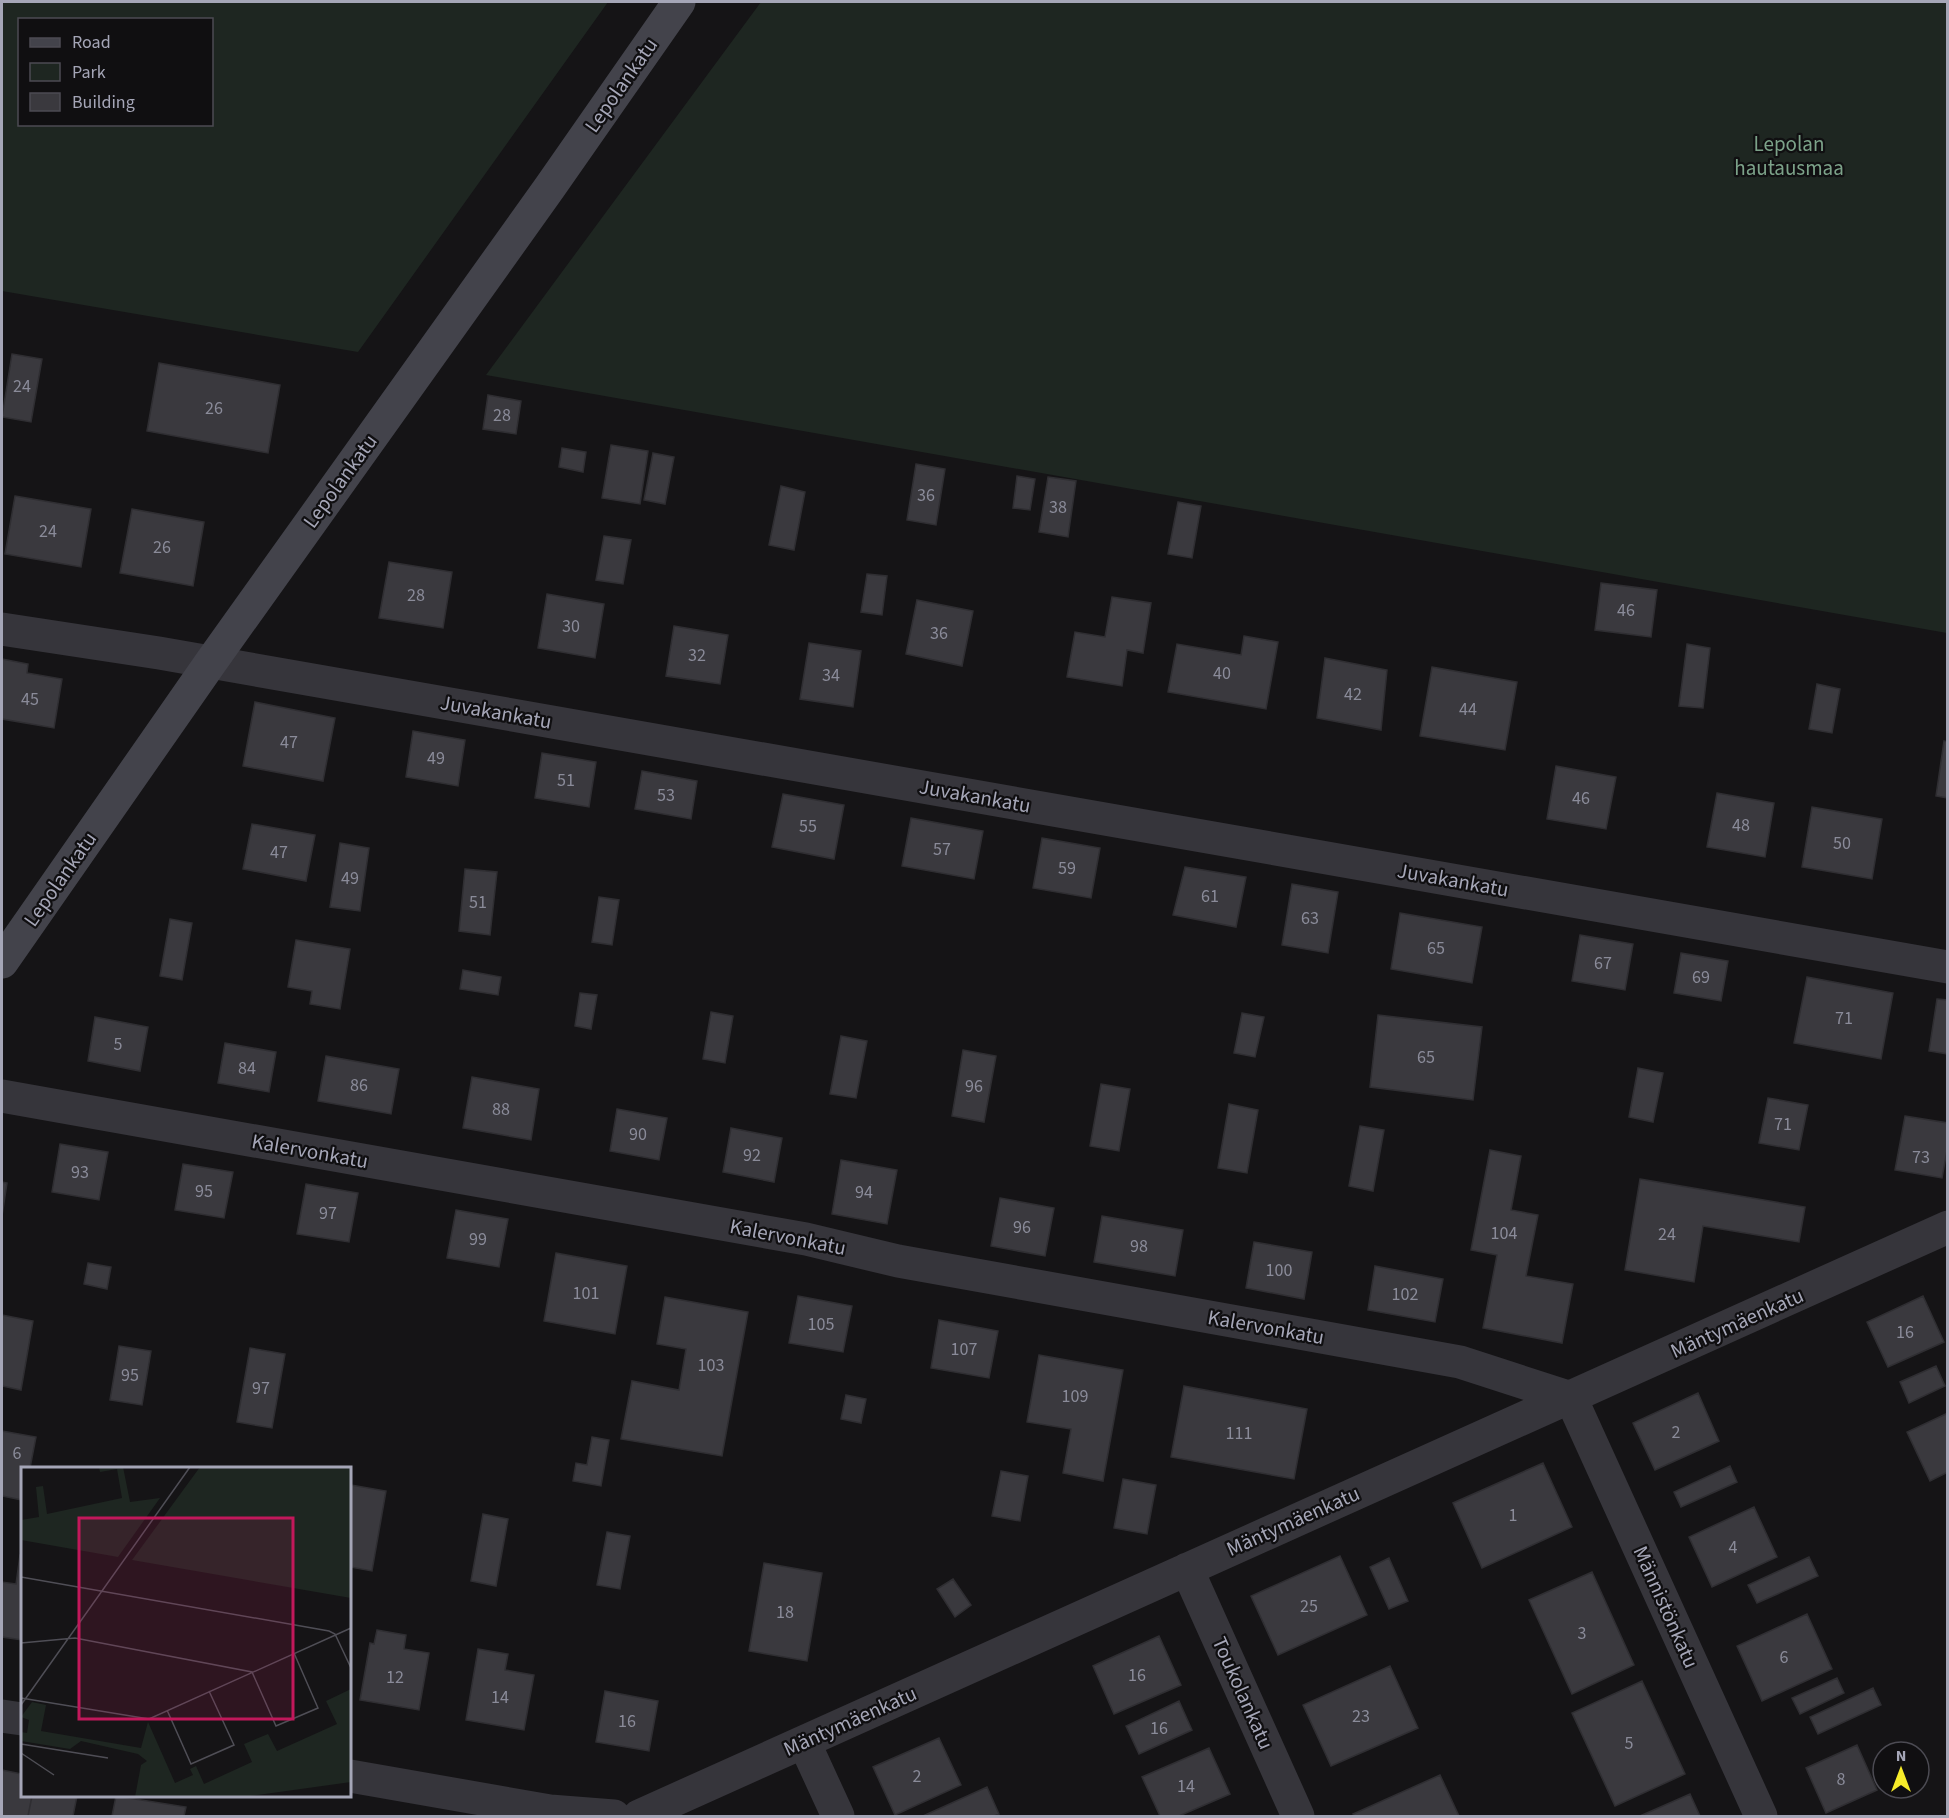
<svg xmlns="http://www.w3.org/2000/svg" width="1949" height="1818" font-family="'Source Sans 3',sans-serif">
<rect width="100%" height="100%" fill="#151416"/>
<path fill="#1e2621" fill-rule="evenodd" d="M 2,2 L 608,2 L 358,352 L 2,291 ZM 20,20 L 212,20 L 212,124 L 20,124 Z
M 761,2 L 1947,2 L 1947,633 L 486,375 Z"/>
<path fill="#3a393e" stroke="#2f2e32" stroke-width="1.5" d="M 12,354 L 42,359 L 31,422 L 2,417 Z
M 159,363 L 280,385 L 268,453 L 147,431 Z
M 488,395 L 521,401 L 516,434 L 483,429 Z
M 611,445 L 648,451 L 640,504 L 602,498 Z
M 562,448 L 586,452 L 583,472 L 559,467 Z
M 653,453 L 674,457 L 665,504 L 644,500 Z
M 916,464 L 945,469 L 936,525 L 907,520 Z
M 1017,476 L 1035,479 L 1030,510 L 1013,508 Z
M 1048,477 L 1076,481 L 1068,537 L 1039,532 Z
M 781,486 L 805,492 L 794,550 L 769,545 Z
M 15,496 L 91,509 L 81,567 L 5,554 Z
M 1178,502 L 1201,506 L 1192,558 L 1168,554 Z
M 132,509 L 204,522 L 193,586 L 120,573 Z
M 604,536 L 631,540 L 623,584 L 596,580 Z
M 389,562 L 452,572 L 443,628 L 379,618 Z
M 867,574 L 887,576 L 882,615 L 861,612 Z
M 1601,583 L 1657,590 L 1651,637 L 1595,630 Z
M 547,594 L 604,604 L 595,658 L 538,648 Z
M 1112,597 L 1151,603 L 1143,653 L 1127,650 L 1122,686 L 1067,677 L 1075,632 L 1105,637 Z
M 917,600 L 973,611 L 962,666 L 906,654 Z
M 674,626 L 728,635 L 720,684 L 666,676 Z
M 1244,636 L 1278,642 L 1266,709 L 1168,692 L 1177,644 L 1241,655 Z
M 809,643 L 861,651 L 853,707 L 800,699 Z
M 1687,644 L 1710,648 L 1703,708 L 1679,706 Z
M 1325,658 L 1387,670 L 1381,730 L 1317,718 Z
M 2,659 L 28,664 L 27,673 L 62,679 L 54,728 L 2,719 Z
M 1432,667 L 1517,682 L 1505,750 L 1420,736 Z
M 1817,684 L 1840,689 L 1832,733 L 1809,729 Z
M 255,702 L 335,718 L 323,781 L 243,766 Z
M 413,731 L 465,740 L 458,786 L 406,777 Z
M 1944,741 L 1948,742 L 1948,798 L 1936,796 Z
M 542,753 L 596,762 L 589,807 L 535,798 Z
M 1556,766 L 1616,777 L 1606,829 L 1547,819 Z
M 642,771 L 697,781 L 691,819 L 635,809 Z
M 1717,793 L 1774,803 L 1765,857 L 1707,847 Z
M 783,794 L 844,805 L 834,859 L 772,847 Z
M 1812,807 L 1882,819 L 1872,879 L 1802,867 Z
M 911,818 L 983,831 L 974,879 L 902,866 Z
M 252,824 L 315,835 L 306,881 L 243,869 Z
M 1042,838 L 1100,848 L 1091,898 L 1033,888 Z
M 340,843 L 369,848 L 360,911 L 330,907 Z
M 1185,867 L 1246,877 L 1236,927 L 1173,915 Z
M 465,869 L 497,872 L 490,935 L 459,931 Z
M 1292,884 L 1338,892 L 1328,953 L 1282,945 Z
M 599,897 L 619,900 L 612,945 L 592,942 Z
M 1400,913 L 1482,927 L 1472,983 L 1391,969 Z
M 170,919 L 192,923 L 182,980 L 160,976 Z
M 1580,935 L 1633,944 L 1625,990 L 1572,981 Z
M 296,940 L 350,949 L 340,1009 L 310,1004 L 312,991 L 288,987 Z
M 1681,953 L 1728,961 L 1721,1001 L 1674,993 Z
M 463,970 L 501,977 L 498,995 L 460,989 Z
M 1807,977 L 1893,993 L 1881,1059 L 1794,1043 Z
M 580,993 L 597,995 L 591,1029 L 575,1026 Z
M 1937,999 L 1948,1000 L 1948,1054 L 1929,1051 Z
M 711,1012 L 733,1016 L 725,1063 L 703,1059 Z
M 1242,1013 L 1264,1017 L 1255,1057 L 1234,1053 Z
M 1378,1015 L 1482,1027 L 1473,1100 L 1370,1087 Z
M 95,1017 L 148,1027 L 140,1071 L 88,1061 Z
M 841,1036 L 867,1041 L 856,1098 L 830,1094 Z
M 225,1043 L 276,1052 L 269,1092 L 218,1083 Z
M 963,1050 L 996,1056 L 984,1122 L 952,1116 Z
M 326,1056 L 399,1069 L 391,1114 L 318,1101 Z
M 1638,1068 L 1663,1073 L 1653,1122 L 1629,1117 Z
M 472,1077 L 539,1089 L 531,1140 L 463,1128 Z
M 1101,1084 L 1130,1089 L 1119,1151 L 1090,1146 Z
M 1768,1098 L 1808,1105 L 1799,1150 L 1759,1143 Z
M 1229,1104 L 1258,1110 L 1247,1173 L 1218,1168 Z
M 617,1109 L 667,1118 L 659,1160 L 610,1151 Z
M 1905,1116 L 1948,1123 L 1948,1145 L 1942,1178 L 1895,1170 Z
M 1360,1126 L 1384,1130 L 1373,1191 L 1349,1186 Z
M 731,1128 L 782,1138 L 774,1182 L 723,1172 Z
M 60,1144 L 108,1152 L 99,1200 L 52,1192 Z
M 1490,1150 L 1521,1156 L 1511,1210 L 1538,1215 L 1526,1276 L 1573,1284 L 1562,1343 L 1483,1328 L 1497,1255 L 1471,1250 Z
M 841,1160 L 897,1170 L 887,1224 L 832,1214 Z
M 183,1164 L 233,1172 L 224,1218 L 175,1210 Z
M 1640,1179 L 1805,1207 L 1799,1242 L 1703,1226 L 1694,1282 L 1625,1270 Z
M 2,1182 L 7,1183 L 2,1216 Z
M 306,1184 L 358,1193 L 349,1242 L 297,1234 Z
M 1000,1198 L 1054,1208 L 1045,1256 L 991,1246 Z
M 456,1210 L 508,1219 L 499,1267 L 447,1258 Z
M 1102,1216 L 1183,1230 L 1175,1276 L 1094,1262 Z
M 1254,1242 L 1312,1252 L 1304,1299 L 1246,1288 Z
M 556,1253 L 627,1266 L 615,1334 L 544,1321 Z
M 88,1263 L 111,1267 L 107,1289 L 84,1284 Z
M 1375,1266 L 1443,1279 L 1435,1322 L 1368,1310 Z
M 798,1296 L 852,1306 L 843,1352 L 789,1343 Z
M 1923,1296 L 1944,1342 L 1888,1367 L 1867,1322 Z
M 665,1297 L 748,1312 L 722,1456 L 621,1439 L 632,1381 L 679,1390 L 686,1349 L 657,1344 Z
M 2,1315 L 33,1321 L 21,1390 L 2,1386 Z
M 939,1320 L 998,1331 L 989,1378 L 931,1368 Z
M 119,1346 L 151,1351 L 142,1405 L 110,1400 Z
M 250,1348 L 285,1354 L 272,1428 L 237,1422 Z
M 1039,1355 L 1123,1370 L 1103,1481 L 1063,1473 L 1071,1429 L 1027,1422 Z
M 1936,1366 L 1945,1386 L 1909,1403 L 1900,1382 Z
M 1184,1386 L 1307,1409 L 1294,1479 L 1171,1457 Z
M 1698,1393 L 1719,1441 L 1655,1470 L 1633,1423 Z
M 846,1395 L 866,1399 L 861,1423 L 841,1419 Z
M 1948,1413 L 1948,1472 L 1930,1481 L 1907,1432 Z
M 2,1431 L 36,1437 L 30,1468 L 22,1468 L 22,1500 L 2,1496 Z
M 592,1437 L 609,1440 L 601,1486 L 573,1481 L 576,1463 L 587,1465 Z
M 1543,1463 L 1572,1527 L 1482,1568 L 1453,1503 Z
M 1730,1466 L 1737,1482 L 1681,1507 L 1674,1492 Z
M 1001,1471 L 1028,1476 L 1020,1521 L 992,1516 Z
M 1123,1479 L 1156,1485 L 1147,1534 L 1114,1528 Z
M 351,1485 L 386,1491 L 372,1571 L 350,1567 Z
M 1754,1507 L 1777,1557 L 1712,1587 L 1689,1537 Z
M 483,1514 L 508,1519 L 496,1586 L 471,1581 Z
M 607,1532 L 630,1536 L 620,1589 L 597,1585 Z
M 20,1555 L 22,1555 L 22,1640 L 2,1637 L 2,1582 L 16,1584 Z
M 1340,1556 L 1367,1615 L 1278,1655 L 1251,1596 Z
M 1809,1557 L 1818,1576 L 1757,1603 L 1748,1585 Z
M 1389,1558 L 1408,1601 L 1389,1609 L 1370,1567 Z
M 764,1563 L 822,1573 L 807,1661 L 749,1651 Z
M 1592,1572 L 1634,1665 L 1572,1694 L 1529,1600 Z
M 953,1579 L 971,1605 L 955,1617 L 937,1589 Z
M 1807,1614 L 1832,1669 L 1762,1701 L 1737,1646 Z
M 377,1630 L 406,1635 L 404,1649 L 429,1653 L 419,1710 L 360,1700 L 370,1643 L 374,1644 Z
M 1159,1636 L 1181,1685 L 1114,1714 L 1093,1666 Z
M 478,1649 L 508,1654 L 505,1670 L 534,1675 L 524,1730 L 466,1720 Z
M 1390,1666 L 1418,1728 L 1331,1766 L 1303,1705 Z
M 1837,1678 L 1844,1693 L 1800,1714 L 1792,1698 Z
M 1642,1681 L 1685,1774 L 1615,1806 L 1572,1713 Z
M 1873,1688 L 1881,1705 L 1818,1734 L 1810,1717 Z
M 605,1691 L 658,1701 L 649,1751 L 596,1742 Z
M 1179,1701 L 1192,1730 L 1139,1754 L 1126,1726 Z
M 939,1738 L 961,1785 L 895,1815 L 873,1767 Z
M 1857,1745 L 1877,1790 L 1826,1813 L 1806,1768 Z
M 1209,1748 L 1230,1794 L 1179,1816 L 1160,1816 L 1142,1777 Z
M 2,1770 L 22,1774 L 22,1796 L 32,1796 L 28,1816 L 2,1816 Z
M 1440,1775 L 1459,1816 L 1355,1816 L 1353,1814 Z
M 987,1787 L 999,1814 L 994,1816 L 923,1816 Z
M 1690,1794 L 1700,1816 L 1640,1816 Z
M 32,1796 L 77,1796 L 73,1816 L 28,1816 Z
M 116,1796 L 186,1807 L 184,1816 L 112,1816 Z"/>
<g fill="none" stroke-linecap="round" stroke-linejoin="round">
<path stroke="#36353b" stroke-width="33" d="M 2,629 L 159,653 L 1948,967
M 2,1096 L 806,1239 L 898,1261 L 1460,1362 L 1571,1398 L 1761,1816
M 1187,1569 L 1298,1816
M 2,1716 L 22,1719
M 804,1742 L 838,1816
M 350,1776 L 550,1811 L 614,1816
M 639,1816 L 1948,1227"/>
<path stroke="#43434b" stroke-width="33" d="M 2,962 L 211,662 L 550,187 L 679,2"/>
</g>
<g text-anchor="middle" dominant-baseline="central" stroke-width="4.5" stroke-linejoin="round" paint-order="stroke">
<g font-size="18" fill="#8a8b99">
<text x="22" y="386">24</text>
<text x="214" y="408">26</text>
<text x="502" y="415">28</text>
<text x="926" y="495">36</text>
<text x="1058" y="507">38</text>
<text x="48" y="531">24</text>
<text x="162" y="547">26</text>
<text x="416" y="595">28</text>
<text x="1626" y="610">46</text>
<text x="571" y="626">30</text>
<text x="939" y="633">36</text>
<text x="697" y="655">32</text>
<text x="1222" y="673">40</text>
<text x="831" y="675">34</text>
<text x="1353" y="694">42</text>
<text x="30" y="699">45</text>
<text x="1468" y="709">44</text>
<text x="289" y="742">47</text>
<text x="436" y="758">49</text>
<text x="566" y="780">51</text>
<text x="666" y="795">53</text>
<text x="1581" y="798">46</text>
<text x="1741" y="825">48</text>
<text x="808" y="826">55</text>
<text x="1842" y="843">50</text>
<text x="942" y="849">57</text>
<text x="279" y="852">47</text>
<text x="1067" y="868">59</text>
<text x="350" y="878">49</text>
<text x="1210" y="896">61</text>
<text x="478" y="902">51</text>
<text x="1310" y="918">63</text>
<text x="1436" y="948">65</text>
<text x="1603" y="963">67</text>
<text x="1701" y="977">69</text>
<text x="1844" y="1018">71</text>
<text x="118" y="1044">5</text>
<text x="1426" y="1057">65</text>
<text x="247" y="1068">84</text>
<text x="359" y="1085">86</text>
<text x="974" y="1086">96</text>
<text x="501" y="1109">88</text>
<text x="1783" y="1124">71</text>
<text x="638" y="1134">90</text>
<text x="752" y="1155">92</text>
<text x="1921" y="1157">73</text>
<text x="80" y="1172">93</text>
<text x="204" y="1191">95</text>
<text x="864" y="1192">94</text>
<text x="328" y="1213">97</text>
<text x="1022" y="1227">96</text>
<text x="1504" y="1233">104</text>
<text x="1667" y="1234">24</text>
<text x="478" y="1239">99</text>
<text x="1139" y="1246">98</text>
<text x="1279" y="1270">100</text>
<text x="586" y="1293">101</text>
<text x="1405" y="1294">102</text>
<text x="821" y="1324">105</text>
<text x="1905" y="1332">16</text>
<text x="964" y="1349">107</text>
<text x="711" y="1365">103</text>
<text x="130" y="1375">95</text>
<text x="261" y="1388">97</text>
<text x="1075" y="1396">109</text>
<text x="1676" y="1432">2</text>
<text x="1239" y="1433">111</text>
<text x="17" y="1453">6</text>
<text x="1513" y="1515">1</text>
<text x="1733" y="1547">4</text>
<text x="1309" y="1606">25</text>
<text x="785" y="1612">18</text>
<text x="1582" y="1633">3</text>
<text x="1784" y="1657">6</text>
<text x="1137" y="1675">16</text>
<text x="395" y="1677">12</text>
<text x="500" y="1697">14</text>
<text x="1361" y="1716">23</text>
<text x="627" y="1721">16</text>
<text x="1159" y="1728">16</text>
<text x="1629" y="1743">5</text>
<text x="917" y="1776">2</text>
<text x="1841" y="1779">8</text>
<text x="1186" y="1786">14</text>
</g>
<g font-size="21" fill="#a5a6b7" stroke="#100f11">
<text transform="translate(621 85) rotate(-55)">Lepolankatu</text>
<text transform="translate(340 481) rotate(-54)">Lepolankatu</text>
<text transform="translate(496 712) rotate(10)">Juvakankatu</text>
<text transform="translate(975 796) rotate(10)">Juvakankatu</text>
<text transform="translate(60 879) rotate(-55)">Lepolankatu</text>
<text transform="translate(1453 880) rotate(10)">Juvakankatu</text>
<text transform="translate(310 1151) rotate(10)">Kalervonkatu</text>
<text transform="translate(788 1237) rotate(11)">Kalervonkatu</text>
<text transform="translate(1737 1323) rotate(-24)">Mäntymäenkatu</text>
<text transform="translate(1266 1327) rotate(10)">Kalervonkatu</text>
<text transform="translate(1293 1521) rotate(-24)">Mäntymäenkatu</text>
<text transform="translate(1666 1607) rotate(66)">Männistönkatu</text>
<text transform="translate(1243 1693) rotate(66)">Toukolankatu</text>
<text transform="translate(850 1721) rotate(-24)">Mäntymäenkatu</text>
</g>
<g font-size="21" fill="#7ca289" stroke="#100f11">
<text x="1789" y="144">Lepolan<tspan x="1789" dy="24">hautausmaa</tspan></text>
</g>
</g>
<g transform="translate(21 1467)">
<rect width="330" height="330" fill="#151416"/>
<path d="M 78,0 L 102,0 L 109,35 L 139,31 L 97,90 L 0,73 L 0,53 L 18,50 L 15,20 L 22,19 L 26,47 L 101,31 L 96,2 L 79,5 ZM 179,0 L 330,0 L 330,131 L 111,93 ZM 330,222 L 330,315 L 223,330 L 114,330 L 120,298 L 126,294 L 117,287 L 60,274 L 49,282 L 0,274 L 0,265 L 6,266 L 8,253 L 0,250 L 11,235 L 25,238 L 20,264 L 120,281 L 127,255 L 154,316 L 172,308 L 169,302 L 175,299 L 183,317 L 231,295 L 223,277 L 247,267 L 256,284 L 316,257 L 305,234 Z" fill="#1e2621"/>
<path fill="none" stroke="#4f4e56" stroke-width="1.5" d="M 0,110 L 308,164 L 314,167 L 330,201M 0,176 L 54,171 L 231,205 L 255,259 L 297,241 L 273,186M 0,231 L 128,252 L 330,161M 0,238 L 169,0M 146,243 L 170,297 L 213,278 L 188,224M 0,277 L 87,291M 0,286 L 33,308"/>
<path fill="#c2185b" fill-opacity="0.15" stroke="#c2185b" stroke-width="3" d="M 58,51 L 272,51 L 272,252 L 58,252 Z"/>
<rect width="330" height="330" fill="none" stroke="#a5a6b7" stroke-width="3"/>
</g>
<rect width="1949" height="1818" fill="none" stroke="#a5a6b7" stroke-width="6"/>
<rect x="18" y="18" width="195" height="108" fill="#100f11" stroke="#4c4b53" stroke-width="1.5"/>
<rect x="30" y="38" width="30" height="9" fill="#43434b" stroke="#4c4b53" stroke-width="1.5"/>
<text x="72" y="48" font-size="18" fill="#a5a6b7">Road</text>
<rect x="30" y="63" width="30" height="18" fill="#1e2621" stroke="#4c4b53" stroke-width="1.5"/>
<text x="72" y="78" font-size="18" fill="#a5a6b7">Park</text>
<rect x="30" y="93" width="30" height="18" fill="#3a393e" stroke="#4c4b53" stroke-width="1.5"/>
<text x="72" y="108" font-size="18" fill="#a5a6b7">Building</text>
<g transform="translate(1901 1770)"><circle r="28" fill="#100f11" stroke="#4c4b53" stroke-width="1.5"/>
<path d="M0-4.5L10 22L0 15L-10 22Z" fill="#f7ec2a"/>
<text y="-9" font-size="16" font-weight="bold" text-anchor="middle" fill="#a5a6b7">N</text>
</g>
</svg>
